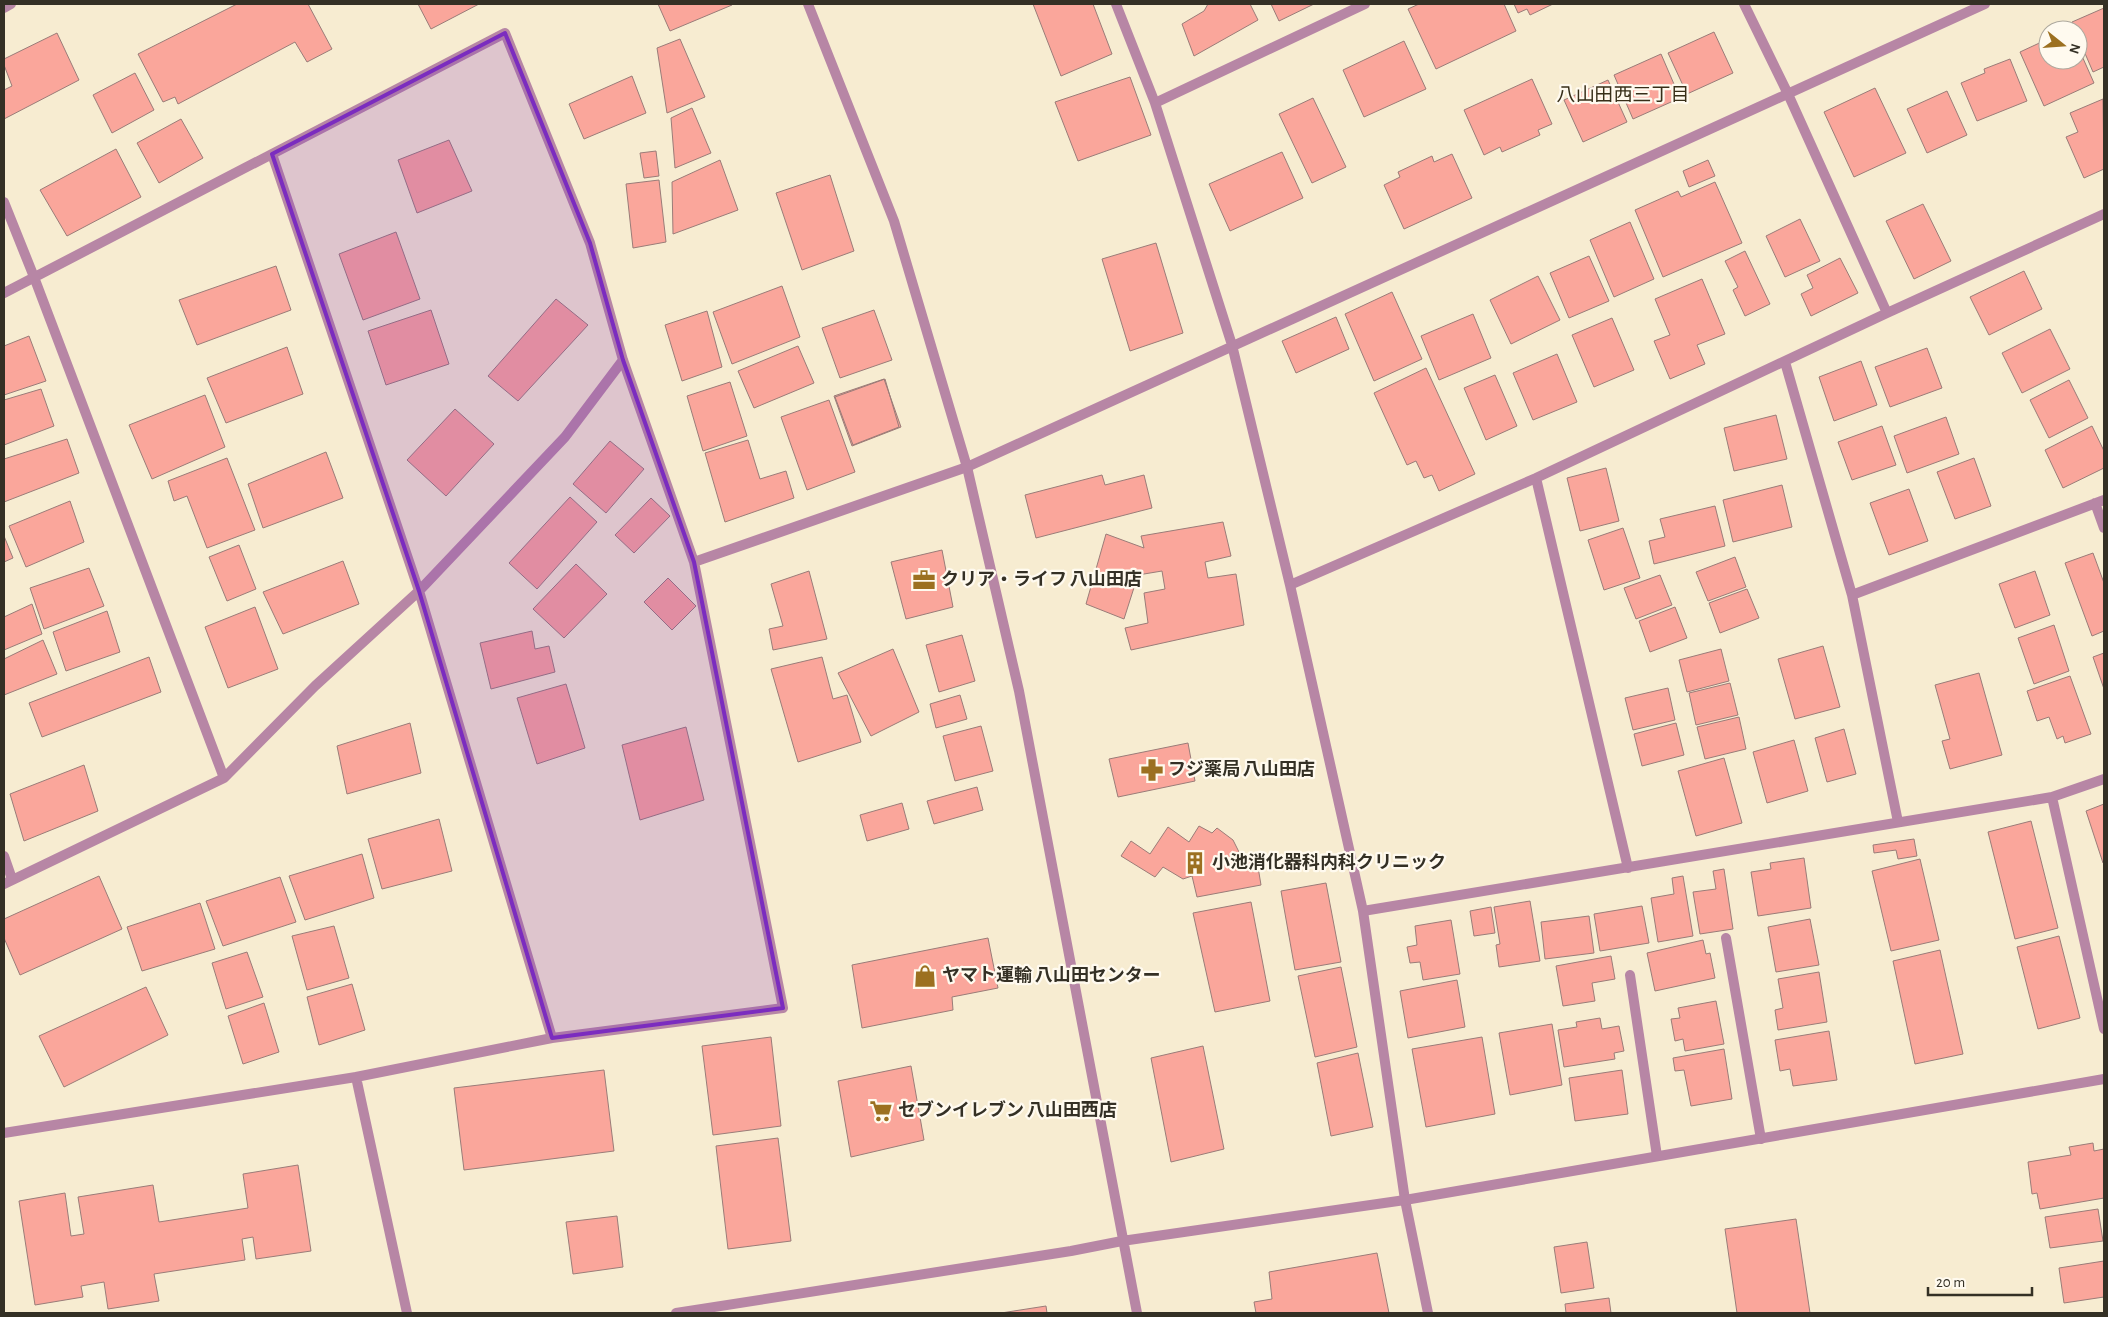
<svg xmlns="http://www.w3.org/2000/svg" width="2108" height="1317" font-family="'Alegreya Sans','Noto Sans JP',sans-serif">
<rect width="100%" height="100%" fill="#f7ecd1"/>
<path fill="#faa69b" stroke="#9a7c78" d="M 237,4 L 308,4 L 332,49 L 307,62 L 295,42 L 178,104 L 175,97 L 163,102 L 138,54 Z
M 418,4 L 479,4 L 431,29 Z
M 658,4 L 732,4 L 732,5 L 670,31 Z
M 1033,4 L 1093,4 L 1112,54 L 1061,76 Z
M 1208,4 L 1250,4 L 1258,20 L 1194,56 L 1182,24 L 1204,11 Z
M 1271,4 L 1314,4 L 1279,21 Z
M 1419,4 L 1504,4 L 1516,31 L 1436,69 L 1408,9 Z
M 1514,4 L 1553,4 L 1530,15 L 1527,9 L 1518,13 Z
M 2104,8 L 2104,67 L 2093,72 L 2078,37 L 2078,30 L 2075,30 L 2072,22 Z
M 1714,32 L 1733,73 L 1687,94 L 1668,53 Z
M 57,33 L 79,80 L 4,119 L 4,90 L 12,86 L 4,65 L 4,59 Z
M 680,39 L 705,97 L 667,113 L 657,48 Z
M 2048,39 L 2048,60 L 2078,60 L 2078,47 L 2094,83 L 2044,106 L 2020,52 Z
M 1404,41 L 1426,89 L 1364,117 L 1343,70 Z
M 1661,54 L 1680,98 L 1633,119 L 1614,75 Z
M 2010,59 L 2027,101 L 1977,121 L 1961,83 L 1985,73 L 1984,69 Z
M 135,73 L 154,110 L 112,133 L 93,95 Z
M 632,76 L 646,113 L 584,139 L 569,104 Z
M 1130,77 L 1151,135 L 1078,161 L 1055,102 Z
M 1532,79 L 1552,124 L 1538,130 L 1540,135 L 1502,152 L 1500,147 L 1484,155 L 1464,110 Z
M 1608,80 L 1627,122 L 1583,142 L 1564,100 Z
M 1875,88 L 1906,153 L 1854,177 L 1824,112 Z
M 1947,91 L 1967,135 L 1927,153 L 1907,109 Z
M 1313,98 L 1346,167 L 1312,183 L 1279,114 Z
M 2103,99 L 2104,169 L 2084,178 L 2066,137 L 2078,132 L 2070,113 Z
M 692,108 L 711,153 L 675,168 L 671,118 Z
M 181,119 L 203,158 L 159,183 L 137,143 Z
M 449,140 L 472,191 L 417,213 L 398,160 Z
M 116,149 L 141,197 L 67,236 L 40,190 Z
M 656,151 L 659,176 L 644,178 L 640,153 Z
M 1282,152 L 1303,198 L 1230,231 L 1209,184 Z
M 1452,154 L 1472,198 L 1404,229 L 1384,185 L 1400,177 L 1398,172 L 1432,156 L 1434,162 Z
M 720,160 L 738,210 L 673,234 L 672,182 Z
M 1708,160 L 1715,176 L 1689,187 L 1683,171 Z
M 830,175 L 854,251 L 802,270 L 776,193 Z
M 659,180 L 666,242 L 633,248 L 626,184 Z
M 1715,182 L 1742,243 L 1663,277 L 1635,210 L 1678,191 L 1681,197 Z
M 1923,204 L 1951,261 L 1914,279 L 1886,221 Z
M 1800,219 L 1820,261 L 1785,277 L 1766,236 Z
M 1630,222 L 1654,279 L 1614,297 L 1590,240 Z
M 396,232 L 420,299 L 363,320 L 339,254 Z
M 1156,243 L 1183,333 L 1130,351 L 1102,259 Z
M 1745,251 L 1770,304 L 1745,316 L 1733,290 L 1738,287 L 1725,261 Z
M 1589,256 L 1609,301 L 1569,318 L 1550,273 Z
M 1840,258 L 1858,293 L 1811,316 L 1801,294 L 1813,288 L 1807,275 Z
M 276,266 L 291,310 L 197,345 L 179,300 Z
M 2024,271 L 2042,309 L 1989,335 L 1970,297 Z
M 1538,276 L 1560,320 L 1511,344 L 1490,300 Z
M 1702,279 L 1725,334 L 1697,345 L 1705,364 L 1670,379 L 1654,341 L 1670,335 L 1655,299 Z
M 782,286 L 800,337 L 732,364 L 713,312 Z
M 1392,292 L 1422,359 L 1374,381 L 1345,314 Z
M 556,299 L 588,325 L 518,401 L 488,376 Z
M 431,310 L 449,364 L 386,385 L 368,331 Z
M 874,310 L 892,360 L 840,378 L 822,328 Z
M 707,311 L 722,367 L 682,381 L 665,325 Z
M 1473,314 L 1491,358 L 1439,380 L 1421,336 Z
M 1336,317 L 1349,349 L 1296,373 L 1282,341 Z
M 1612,318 L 1634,370 L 1594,387 L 1572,335 Z
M 2050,329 L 2070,369 L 2022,393 L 2002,353 Z
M 29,336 L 46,381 L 4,395 L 4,346 Z
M 798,346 L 814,383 L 754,408 L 738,371 Z
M 287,347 L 303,394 L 226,423 L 207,378 Z
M 1927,348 L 1942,388 L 1890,407 L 1875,367 Z
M 1557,354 L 1577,402 L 1533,420 L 1513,373 Z
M 1861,361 L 1877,405 L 1834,421 L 1819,377 Z
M 1426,368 L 1475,474 L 1439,491 L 1432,475 L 1424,478 L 1416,461 L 1407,465 L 1374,393 Z
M 1495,375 L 1517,426 L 1486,440 L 1464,388 Z
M 884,379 L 901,427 L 852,446 L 834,396 Z
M 885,379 L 899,427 L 853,445 L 835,397 Z
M 2069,380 L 2088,418 L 2049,438 L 2030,400 Z
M 730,382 L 747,436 L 703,451 L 687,396 Z
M 41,389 L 54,426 L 4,445 L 4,400 Z
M 205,395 L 225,447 L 152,479 L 129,425 Z
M 829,400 L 855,472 L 807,490 L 781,417 Z
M 455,409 L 494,444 L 446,496 L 407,460 Z
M 1776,415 L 1787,459 L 1734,471 L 1724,428 Z
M 1946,417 L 1959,454 L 1907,473 L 1894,436 Z
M 1882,426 L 1896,465 L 1852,480 L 1838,442 Z
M 2092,426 L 2104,451 L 2104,468 L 2063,488 L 2045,450 Z
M 67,439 L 79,473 L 4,502 L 4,459 Z
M 748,440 L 760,479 L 786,471 L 794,498 L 725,522 L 705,453 Z
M 610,441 L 644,469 L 606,513 L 573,484 Z
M 326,452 L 343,498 L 263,528 L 248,484 Z
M 227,458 L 255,530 L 207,548 L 187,496 L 174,501 L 168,481 Z
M 1974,458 L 1991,506 L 1955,519 L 1937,472 Z
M 1606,468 L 1619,521 L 1580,531 L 1567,478 Z
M 1102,475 L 1105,485 L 1144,475 L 1152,508 L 1036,538 L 1025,495 Z
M 1782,485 L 1792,527 L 1733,542 L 1723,500 Z
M 1909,489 L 1928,541 L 1889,555 L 1870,503 Z
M 570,497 L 597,522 L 537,589 L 509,563 Z
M 651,498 L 670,516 L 634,553 L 615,535 Z
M 70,501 L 84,542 L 26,567 L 9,526 Z
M 1715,506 L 1725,546 L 1654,564 L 1649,541 L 1665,537 L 1660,519 Z
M 1223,522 L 1231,556 L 1205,562 L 1208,578 L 1236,574 L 1244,625 L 1131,650 L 1125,628 L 1148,623 L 1144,593 L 1165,589 L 1162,571 L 1138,575 L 1124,619 L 1086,604 L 1106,534 L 1144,548 L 1141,536 Z
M 1623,528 L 1640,578 L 1604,590 L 1588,540 Z
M 4,536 L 13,558 L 4,562 Z
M 239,545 L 256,589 L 227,601 L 209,557 Z
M 942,550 L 953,607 L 906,619 L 891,562 Z
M 2093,553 L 2104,583 L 2104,631 L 2092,636 L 2065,563 Z
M 1735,557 L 1746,587 L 1708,601 L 1696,572 Z
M 343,561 L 359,604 L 283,634 L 263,592 Z
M 576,564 L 607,594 L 564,638 L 533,609 Z
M 89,568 L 104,606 L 44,629 L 30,588 Z
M 809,571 L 827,639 L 773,650 L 769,629 L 783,626 L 771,584 Z
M 2035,571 L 2050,615 L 2015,628 L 1999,584 Z
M 1660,575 L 1672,605 L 1636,619 L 1624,588 Z
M 668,578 L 696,606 L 672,630 L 644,602 Z
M 1747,589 L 1759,618 L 1720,633 L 1709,603 Z
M 32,604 L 42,634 L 4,650 L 4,617 Z
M 255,607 L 278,669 L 228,688 L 205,627 Z
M 1675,607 L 1687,638 L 1650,652 L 1639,621 Z
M 107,611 L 120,652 L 66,671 L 53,632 Z
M 2054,625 L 2069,671 L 2034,684 L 2018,638 Z
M 532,631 L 535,649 L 549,646 L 555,672 L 491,689 L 480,643 Z
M 962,635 L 975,681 L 939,692 L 926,645 Z
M 43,640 L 57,674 L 4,695 L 4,659 Z
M 1823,646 L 1840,707 L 1795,719 L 1778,659 Z
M 893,649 L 919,712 L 871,736 L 838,673 Z
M 1721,649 L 1729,681 L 1687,692 L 1679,660 Z
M 2104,653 L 2104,689 L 2093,657 Z
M 149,657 L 161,692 L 42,737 L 29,703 Z
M 822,657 L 833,699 L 847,695 L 861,742 L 798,762 L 771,669 Z
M 1979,673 L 2002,755 L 1950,769 L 1942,741 L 1950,739 L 1935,685 Z
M 2070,676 L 2091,734 L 2065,743 L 2063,736 L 2057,739 L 2049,717 L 2037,721 L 2027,691 Z
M 1730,683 L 1738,715 L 1696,725 L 1689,693 Z
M 566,684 L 585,748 L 537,764 L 517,698 Z
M 1668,688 L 1675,720 L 1633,730 L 1625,698 Z
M 960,695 L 967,719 L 936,728 L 930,704 Z
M 1739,717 L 1746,749 L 1705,759 L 1697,727 Z
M 410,723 L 421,773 L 347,794 L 337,746 Z
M 1676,723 L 1684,755 L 1642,766 L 1634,734 Z
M 981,726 L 993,771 L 955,781 L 943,736 Z
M 686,727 L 704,800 L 640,820 L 622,745 Z
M 1844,729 L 1856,774 L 1827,782 L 1815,738 Z
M 1794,740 L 1808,791 L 1767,803 L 1753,752 Z
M 1188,743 L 1195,781 L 1118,797 L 1109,759 Z
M 1724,758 L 1742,823 L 1696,836 L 1678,771 Z
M 84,765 L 98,811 L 24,841 L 10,794 Z
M 977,787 L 983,810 L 934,824 L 927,801 Z
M 902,803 L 909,829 L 867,841 L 860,815 Z
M 2104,804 L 2104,863 L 2103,863 L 2086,811 Z
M 439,819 L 452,871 L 382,889 L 368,839 Z
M 2031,821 L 2058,928 L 2015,939 L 1988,832 Z
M 1199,826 L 1212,833 L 1217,828 L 1233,840 L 1242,858 L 1256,855 L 1261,885 L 1197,897 L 1192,876 L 1183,879 L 1163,867 L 1155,877 L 1121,856 L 1131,841 L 1150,854 L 1168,827 L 1189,842 Z
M 1914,839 L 1917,856 L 1898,859 L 1896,850 L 1874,853 L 1873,845 Z
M 362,854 L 374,898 L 305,920 L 289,876 Z
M 1804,858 L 1811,908 L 1758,916 L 1751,872 L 1771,869 L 1770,863 Z
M 1920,859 L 1939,940 L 1891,951 L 1872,871 Z
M 1724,869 L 1733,929 L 1700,934 L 1693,892 L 1716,889 L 1713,871 Z
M 99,876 L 122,929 L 20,975 L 4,938 L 4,919 Z
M 1683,876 L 1693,936 L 1658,942 L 1651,898 L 1674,894 L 1672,878 Z
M 280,877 L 296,922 L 223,946 L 206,901 Z
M 1326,883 L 1341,962 L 1295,970 L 1281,891 Z
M 1530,901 L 1540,961 L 1499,967 L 1496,945 L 1500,944 L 1494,907 Z
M 1251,902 L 1270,1001 L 1215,1012 L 1193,913 Z
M 200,903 L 215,949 L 142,971 L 127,927 Z
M 1642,906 L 1649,943 L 1600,951 L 1594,914 Z
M 1491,907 L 1495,933 L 1474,936 L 1470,911 Z
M 1589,916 L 1594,953 L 1545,959 L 1541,922 Z
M 1810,919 L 1819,965 L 1776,972 L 1768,927 Z
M 1451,920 L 1460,974 L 1423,980 L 1420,962 L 1410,963 L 1407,947 L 1417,945 L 1415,926 Z
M 334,926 L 349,978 L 307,990 L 292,936 Z
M 2059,936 L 2080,1018 L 2038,1029 L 2017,947 Z
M 988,938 L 998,988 L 952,997 L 953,1010 L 862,1028 L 852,965 Z
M 1703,940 L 1706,954 L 1710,953 L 1715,978 L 1655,991 L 1647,953 Z
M 1940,950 L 1963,1054 L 1915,1064 L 1893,961 Z
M 247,952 L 263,997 L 226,1009 L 212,963 Z
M 1611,956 L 1615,979 L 1592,983 L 1595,1001 L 1563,1006 L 1556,966 Z
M 1341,967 L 1357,1047 L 1315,1057 L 1298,976 Z
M 1819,972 L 1827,1022 L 1778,1030 L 1775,1010 L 1783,1008 L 1778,979 Z
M 1457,980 L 1465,1027 L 1408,1038 L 1400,991 Z
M 352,984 L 365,1030 L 319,1045 L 307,997 Z
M 146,987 L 168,1035 L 64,1087 L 39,1036 Z
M 1716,1001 L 1724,1044 L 1685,1051 L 1683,1039 L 1675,1041 L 1671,1019 L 1680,1018 L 1678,1008 Z
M 264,1003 L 279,1052 L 243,1064 L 228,1016 Z
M 1600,1018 L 1602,1029 L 1619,1026 L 1624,1051 L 1614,1053 L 1615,1059 L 1564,1067 L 1558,1030 L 1577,1027 L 1576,1022 Z
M 1552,1024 L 1562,1085 L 1510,1095 L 1499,1033 Z
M 1829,1031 L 1837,1080 L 1793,1086 L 1790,1069 L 1780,1071 L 1775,1040 Z
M 771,1037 L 781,1126 L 713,1135 L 702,1046 Z
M 1482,1037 L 1495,1114 L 1426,1127 L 1412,1049 Z
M 1203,1046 L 1224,1149 L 1171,1162 L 1151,1058 Z
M 1724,1049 L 1732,1099 L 1691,1106 L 1684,1070 L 1675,1071 L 1673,1058 Z
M 1358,1053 L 1373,1127 L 1331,1136 L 1317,1063 Z
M 911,1066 L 924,1140 L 851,1157 L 838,1081 Z
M 604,1070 L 614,1151 L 464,1170 L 454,1088 Z
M 1622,1070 L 1628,1114 L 1575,1121 L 1569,1078 Z
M 778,1138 L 791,1241 L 728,1249 L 716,1146 Z
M 2093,1143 L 2094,1151 L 2104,1149 L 2104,1198 L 2040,1209 L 2037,1193 L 2032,1194 L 2028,1162 L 2071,1155 L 2069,1147 Z
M 298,1165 L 311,1251 L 256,1259 L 253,1237 L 242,1239 L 245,1260 L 154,1274 L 159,1301 L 108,1309 L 104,1282 L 81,1286 L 83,1297 L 35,1305 L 19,1201 L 65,1193 L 71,1236 L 84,1234 L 78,1197 L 153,1185 L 159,1222 L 248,1208 L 243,1174 Z
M 2098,1209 L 2103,1241 L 2050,1248 L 2045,1217 Z
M 617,1216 L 623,1267 L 573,1274 L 566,1222 Z
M 1796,1219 L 1810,1313 L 1737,1313 L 1725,1229 Z
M 1587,1242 L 1594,1288 L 1561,1293 L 1554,1247 Z
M 1377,1253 L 1389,1313 L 1256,1313 L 1254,1302 L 1272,1299 L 1269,1272 Z
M 2104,1261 L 2104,1297 L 2064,1303 L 2059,1268 Z
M 1609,1298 L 1611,1313 L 1566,1313 L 1565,1304 Z
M 1046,1306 L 1047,1313 L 1001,1313 Z"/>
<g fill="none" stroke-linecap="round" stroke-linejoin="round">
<path stroke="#b786a5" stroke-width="10" d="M 1116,4 L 1155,103 L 1232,345 L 1290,585 L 1363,911 L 1405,1200 L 1428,1313
M 1744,4 L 1788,94 L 1887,313
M 1155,103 L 1365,4
M 272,154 L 419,591 L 552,1038
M 4,202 L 34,277 L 224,778
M 4,293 L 505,33 L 590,243 L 623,360 L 694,562 L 783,1008 L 552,1038 L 356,1077 L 4,1133
M 1785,362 L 1852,595 L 1898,822
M 1536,478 L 1628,868
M 2095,503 L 2104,528
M 694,562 L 967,467 L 1985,4
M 1290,585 L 1536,478 L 1887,313 L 2104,214
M 1852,595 L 2104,500
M 2052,797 L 2104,779
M 4,856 L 12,879
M 4,884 L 224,778 L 315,686 L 419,591 L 565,437 L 623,360
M 1363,911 L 2052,797 L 2104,1029
M 1726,938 L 1761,1139
M 1630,975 L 1657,1156
M 356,1077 L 407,1313"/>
<path stroke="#b786a5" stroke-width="10" d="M 808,4 L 894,221 L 967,467 L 1019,691 L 1137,1313
M 4,8 L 11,4
M 676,1313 L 1071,1251 L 1122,1241 L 1405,1200 L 2104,1079"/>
</g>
<path fill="#7b2cbf" fill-opacity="0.2" stroke="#7b2cbf" stroke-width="4" stroke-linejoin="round" d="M 505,33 L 590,243 L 623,360 L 694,562 L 783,1008 L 552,1038 L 419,591 L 272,154 Z"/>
<defs>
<symbol id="office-bare" viewBox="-9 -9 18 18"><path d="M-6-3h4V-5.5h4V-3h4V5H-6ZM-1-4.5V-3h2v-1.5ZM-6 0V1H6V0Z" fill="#9c7020" stroke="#fffaef" stroke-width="2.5" paint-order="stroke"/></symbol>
<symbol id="pharmacy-bare" viewBox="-9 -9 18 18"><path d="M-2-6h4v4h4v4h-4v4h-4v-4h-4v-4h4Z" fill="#9c7020" stroke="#fffaef" stroke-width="2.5" paint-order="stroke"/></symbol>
<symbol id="building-bare" viewBox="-9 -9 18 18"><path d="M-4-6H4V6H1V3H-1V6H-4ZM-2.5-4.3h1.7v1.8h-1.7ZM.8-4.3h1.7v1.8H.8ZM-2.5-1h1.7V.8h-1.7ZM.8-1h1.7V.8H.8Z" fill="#9c7020" stroke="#fffaef" stroke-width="2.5" paint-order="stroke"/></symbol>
<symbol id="shop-bare" viewBox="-9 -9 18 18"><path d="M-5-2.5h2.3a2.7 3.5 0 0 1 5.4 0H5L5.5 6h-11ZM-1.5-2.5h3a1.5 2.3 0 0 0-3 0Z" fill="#9c7020" stroke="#fffaef" stroke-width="2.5" paint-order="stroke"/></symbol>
<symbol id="supermarket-bare" viewBox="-9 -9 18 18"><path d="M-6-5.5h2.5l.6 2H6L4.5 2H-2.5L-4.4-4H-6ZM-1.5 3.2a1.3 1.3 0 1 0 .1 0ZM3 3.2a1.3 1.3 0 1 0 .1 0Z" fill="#9c7020" stroke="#fffaef" stroke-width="2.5" paint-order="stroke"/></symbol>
</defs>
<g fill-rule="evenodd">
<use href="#office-bare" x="908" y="564" width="32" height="32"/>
<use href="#pharmacy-bare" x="1136" y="754" width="32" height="32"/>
<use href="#building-bare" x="1179" y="847" width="32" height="32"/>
<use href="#shop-bare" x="909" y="960" width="32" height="32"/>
<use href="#supermarket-bare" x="865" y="1095" width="32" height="32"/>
</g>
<g text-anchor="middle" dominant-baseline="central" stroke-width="4.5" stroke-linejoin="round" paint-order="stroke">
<g font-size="18" font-weight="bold" fill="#343025" stroke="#fffaef" text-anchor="start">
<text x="941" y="580">クリア・ライフ 八山田店</text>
<text x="1168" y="770">フジ薬局 八山田店</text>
<text x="1212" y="863">小池消化器科内科クリニック</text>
<text x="942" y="976">ヤマト運輸 八山田センター</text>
<text x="898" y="1111">セブンイレブン 八山田西店</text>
</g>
<g font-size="19" fill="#372e18" stroke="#fffaef">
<text x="1623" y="95">八山田西三丁目</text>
</g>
</g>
<rect width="2108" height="1317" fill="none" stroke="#343025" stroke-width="10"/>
<g transform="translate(2063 45) rotate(107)"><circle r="24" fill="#fffaef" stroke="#aea99e"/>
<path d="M0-4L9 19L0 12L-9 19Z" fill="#9c7020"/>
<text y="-8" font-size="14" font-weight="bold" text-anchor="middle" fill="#343025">N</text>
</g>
<path d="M1928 1287v8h104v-8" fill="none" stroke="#343025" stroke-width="2.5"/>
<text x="1936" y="1287" font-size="15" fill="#343025" stroke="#fffaef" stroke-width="4" paint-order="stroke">20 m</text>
</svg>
